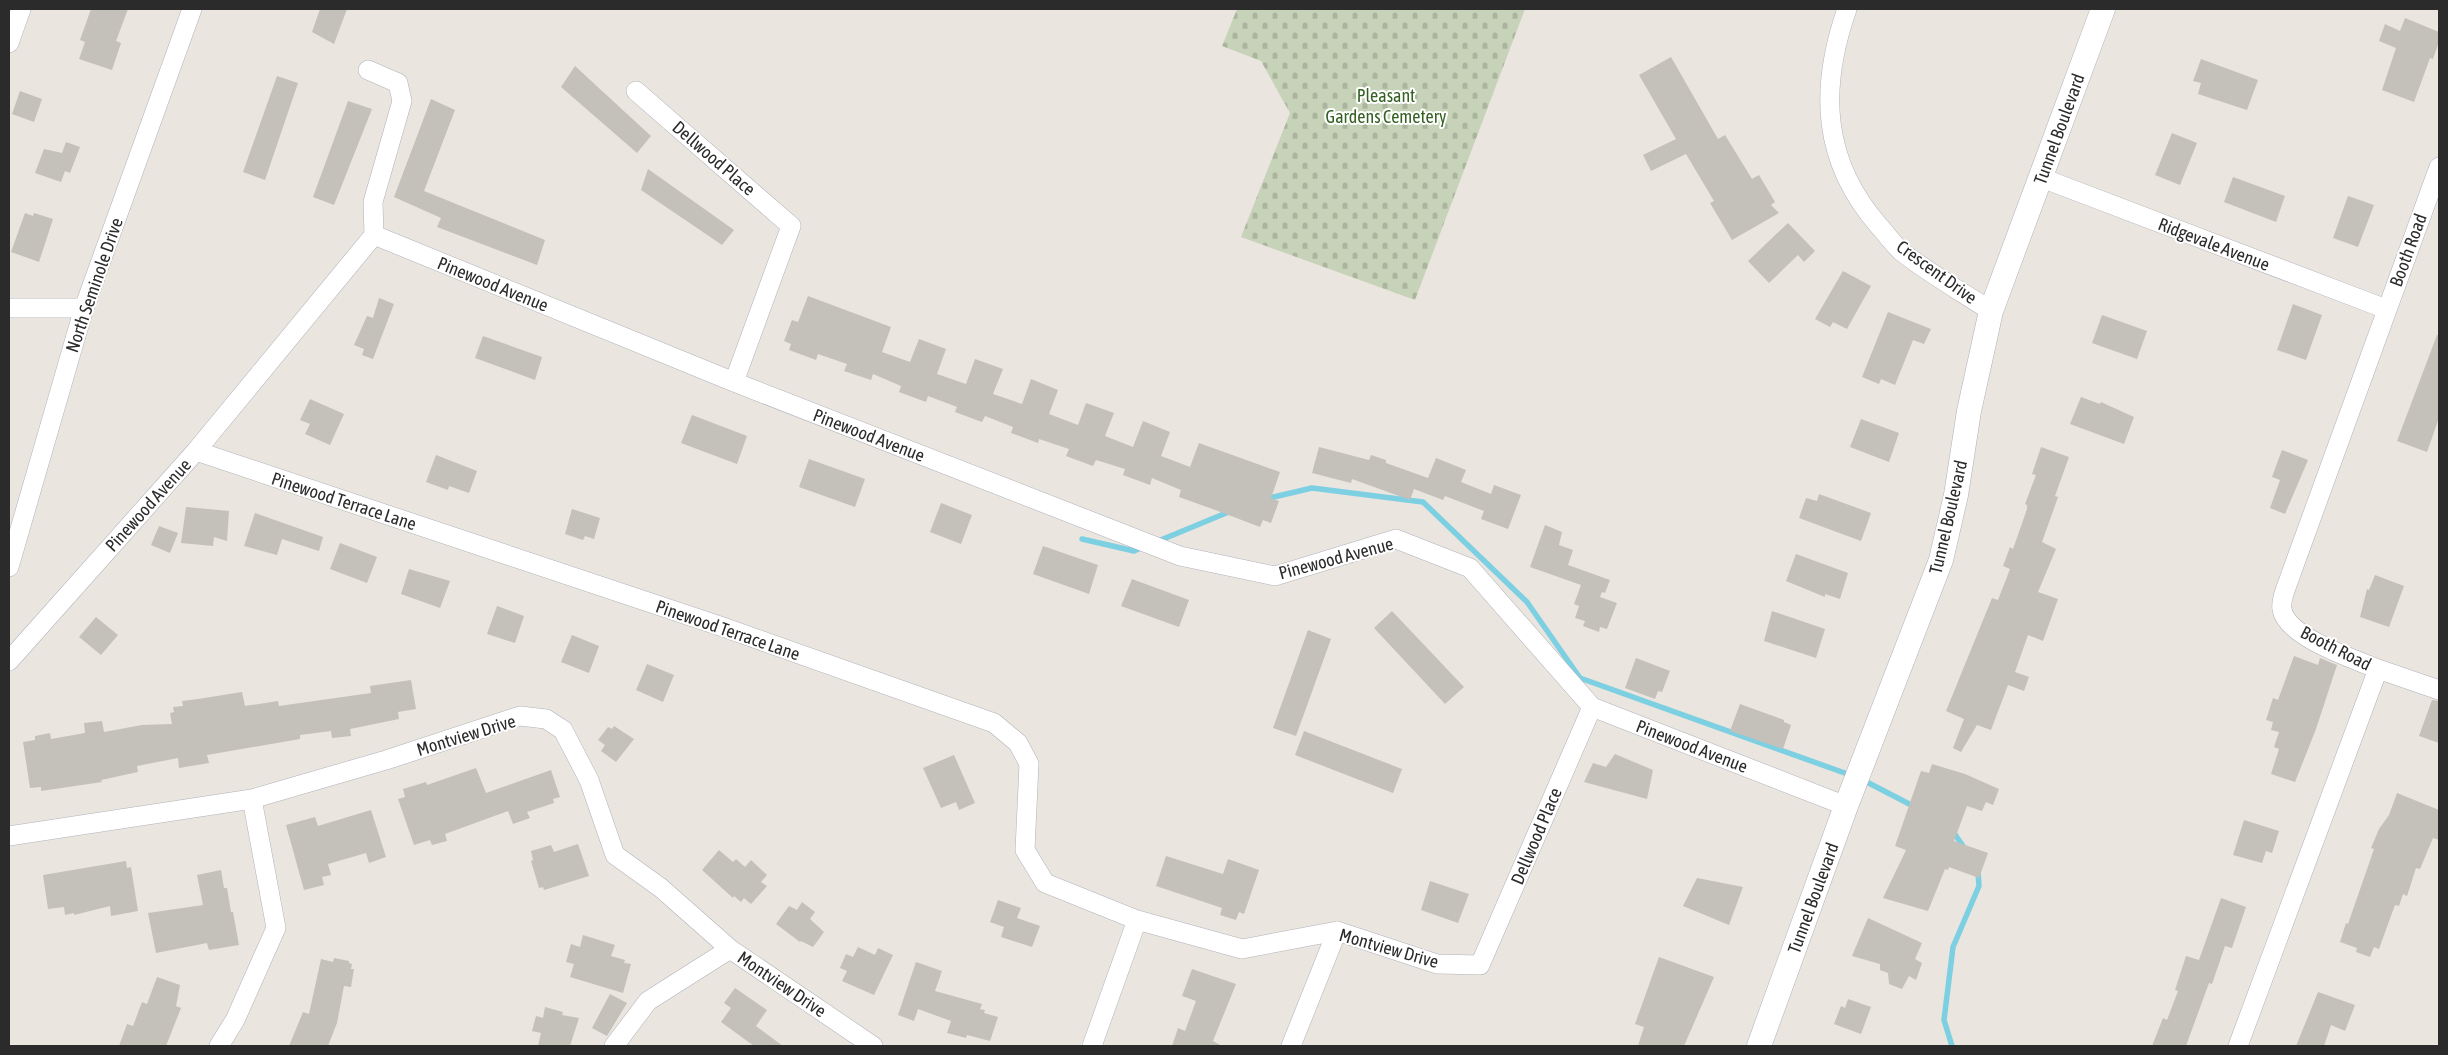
<svg xmlns="http://www.w3.org/2000/svg" width="2448" height="1055" font-family="'Asap Condensed',sans-serif">
<defs>
<pattern id="cemetery-stones" width="16" height="16" patternUnits="userSpaceOnUse" patternTransform="scale(1.25)"><rect width="16" height="16" fill="#c7d3b8"/><path d="M2 7V4a2 2 0 0 1 4 0v3zM10 15v-3a2 2 0 0 1 4 0v3z" fill="#abb59e"/></pattern>
</defs>
<rect width="100%" height="100%" fill="#ebe5df"/>
<path fill="url(#cemetery-stones)" d="M 1237,9 L 1525,9 L 1415,300 L 1241,237 L 1290,113 L 1261,61 L 1222,46 Z"/>
<g fill="none" stroke-linecap="round" stroke-linejoin="round">
<path stroke="#7dcfe2" stroke-width="5.5" d="M 1265,499 L 1312,488 L 1423,502 L 1527,602 L 1580,678 L 1853,776
M 1082,539 L 1134,551 L 1143,547
M 1156,542 L 1231,511
M 1861,779 L 1915,807
M 1952,830 L 1965,849
M 1952,1046 L 1944,1020 L 1953,947 L 1979,886 L 1978,872"/>
</g>
<path fill="#c4c0ba" d="M 91,9 L 128,9 L 116,41 L 121,43 L 112,70 L 79,59 L 85,42 L 80,40 Z
M 320,9 L 347,9 L 334,44 L 312,32 Z
M 2405,18 L 2439,32 L 2439,42 L 2433,59 L 2430,58 L 2414,102 L 2382,90 L 2396,48 L 2379,41 L 2385,24 L 2400,31 Z
M 1671,57 L 1718,139 L 1725,135 L 1752,179 L 1759,175 L 1775,202 L 1771,205 L 1779,213 L 1732,240 L 1710,203 L 1714,201 L 1686,154 L 1651,171 L 1643,155 L 1676,139 L 1639,75 Z
M 2201,59 L 2258,80 L 2247,110 L 2198,94 L 2201,83 L 2193,81 Z
M 575,66 L 651,136 L 637,153 L 561,87 Z
M 277,76 L 298,83 L 265,180 L 243,172 Z
M 20,91 L 42,99 L 34,122 L 12,114 Z
M 431,99 L 455,110 L 424,191 L 545,240 L 537,265 L 437,227 L 441,218 L 394,197 Z
M 348,101 L 372,109 L 334,205 L 313,197 Z
M 2172,133 L 2197,143 L 2180,185 L 2155,175 Z
M 66,142 L 80,147 L 70,173 L 65,171 L 61,182 L 35,173 L 44,149 L 62,153 Z
M 648,169 L 734,230 L 722,245 L 641,190 Z
M 2233,177 L 2285,196 L 2276,222 L 2224,202 Z
M 2348,196 L 2374,205 L 2358,247 L 2333,238 Z
M 25,213 L 33,216 L 34,213 L 53,219 L 39,262 L 11,252 Z
M 1788,223 L 1815,251 L 1804,262 L 1798,255 L 1769,283 L 1748,261 Z
M 1843,271 L 1871,286 L 1847,329 L 1833,322 L 1830,327 L 1815,319 Z
M 808,296 L 891,327 L 882,352 L 910,362 L 919,339 L 946,349 L 937,374 L 966,384 L 975,359 L 1003,369 L 993,394 L 1022,404 L 1031,379 L 1058,390 L 1049,414 L 1078,425 L 1086,403 L 1114,413 L 1105,436 L 1133,447 L 1143,421 L 1170,432 L 1161,456 L 1190,467 L 1199,443 L 1280,472 L 1271,498 L 1279,501 L 1271,523 L 1263,520 L 1260,527 L 1218,511 L 1179,497 L 1181,490 L 1152,478 L 1150,485 L 1123,475 L 1125,469 L 1096,460 L 1093,466 L 1066,456 L 1069,449 L 1039,439 L 1038,443 L 1011,433 L 1013,427 L 985,416 L 982,422 L 955,412 L 957,407 L 928,396 L 926,402 L 899,392 L 901,386 L 873,374 L 871,380 L 844,371 L 847,364 L 818,354 L 816,360 L 789,350 L 791,344 L 784,341 L 792,320 L 798,322 Z
M 379,298 L 394,304 L 373,359 L 362,355 L 364,349 L 354,345 L 367,316 L 373,318 Z
M 2293,304 L 2322,315 L 2306,360 L 2277,350 Z
M 1888,312 L 1931,329 L 1924,344 L 1913,340 L 1895,385 L 1881,379 L 1879,384 L 1862,377 Z
M 2102,315 L 2147,331 L 2137,359 L 2092,343 Z
M 2437,335 L 2439,335 L 2439,418 L 2427,452 L 2397,441 Z
M 483,336 L 542,357 L 535,380 L 475,358 Z
M 2081,397 L 2100,404 L 2101,402 L 2134,417 L 2124,444 L 2070,424 Z
M 310,399 L 344,414 L 330,445 L 305,434 L 310,424 L 300,420 Z
M 692,415 L 747,436 L 737,464 L 681,443 Z
M 1861,419 L 1899,433 L 1889,462 L 1850,447 Z
M 1319,447 L 1369,460 L 1371,455 L 1386,460 L 1386,463 L 1428,478 L 1436,458 L 1466,470 L 1461,482 L 1491,494 L 1494,485 L 1521,495 L 1508,529 L 1481,519 L 1484,511 L 1445,496 L 1443,500 L 1414,489 L 1410,500 L 1352,479 L 1351,483 L 1312,473 Z
M 2041,447 L 2069,457 L 2055,496 L 2058,497 L 2042,542 L 2056,549 L 2038,592 L 2058,599 L 2043,641 L 2028,635 L 2015,672 L 2029,677 L 2024,691 L 2008,685 L 1991,730 L 1977,725 L 1961,752 L 1953,748 L 1964,719 L 1946,711 L 1992,598 L 1998,600 L 2010,569 L 2003,566 L 2010,547 L 2013,549 L 2027,509 L 2027,505 L 2025,504 L 2036,475 L 2032,474 Z
M 2282,450 L 2308,460 L 2285,514 L 2270,508 L 2280,480 L 2272,477 Z
M 436,455 L 477,471 L 469,493 L 449,486 L 448,490 L 426,482 Z
M 809,459 L 865,479 L 855,507 L 799,487 Z
M 1819,494 L 1871,513 L 1861,541 L 1799,518 L 1806,498 L 1817,501 Z
M 941,503 L 972,515 L 961,544 L 930,532 Z
M 186,507 L 229,511 L 227,541 L 214,537 L 213,546 L 181,543 Z
M 572,509 L 600,518 L 594,539 L 585,536 L 583,540 L 565,534 Z
M 255,513 L 323,537 L 319,551 L 282,539 L 277,555 L 244,546 Z
M 1545,525 L 1562,532 L 1559,545 L 1573,550 L 1568,565 L 1610,580 L 1605,593 L 1602,592 L 1600,597 L 1617,603 L 1607,629 L 1600,627 L 1599,632 L 1583,626 L 1585,621 L 1575,618 L 1579,606 L 1574,604 L 1581,585 L 1530,567 Z
M 159,526 L 178,533 L 170,553 L 151,545 Z
M 340,543 L 377,557 L 367,583 L 330,569 Z
M 1043,546 L 1098,565 L 1089,594 L 1033,574 Z
M 1796,554 L 1848,573 L 1840,599 L 1825,594 L 1825,597 L 1786,581 Z
M 409,569 L 450,581 L 440,608 L 401,594 Z
M 2375,575 L 2404,586 L 2389,627 L 2360,617 L 2367,589 L 2369,590 Z
M 1132,579 L 1189,600 L 1179,627 L 1121,606 Z
M 497,606 L 524,616 L 515,643 L 487,634 Z
M 1392,611 L 1464,687 L 1445,704 L 1374,628 Z
M 1772,611 L 1825,629 L 1816,658 L 1764,641 Z
M 96,617 L 118,635 L 101,655 L 79,637 Z
M 1308,630 L 1331,639 L 1296,736 L 1273,728 Z
M 572,635 L 599,646 L 589,673 L 561,662 Z
M 2294,656 L 2318,665 L 2320,658 L 2337,665 L 2316,729 L 2295,782 L 2271,774 L 2279,749 L 2274,747 L 2279,732 L 2271,730 L 2273,722 L 2266,720 L 2273,698 L 2278,700 Z
M 1636,658 L 1670,671 L 1662,692 L 1658,691 L 1655,699 L 1625,688 Z
M 647,664 L 674,675 L 663,702 L 636,690 Z
M 411,680 L 416,709 L 398,712 L 399,719 L 350,729 L 351,736 L 332,738 L 331,731 L 300,735 L 300,739 L 207,755 L 209,763 L 179,768 L 178,758 L 137,766 L 138,772 L 101,780 L 102,782 L 41,791 L 41,787 L 30,788 L 23,742 L 35,740 L 35,736 L 50,733 L 51,739 L 85,733 L 84,723 L 102,721 L 104,732 L 142,725 L 172,724 L 170,713 L 174,712 L 173,707 L 183,706 L 182,701 L 198,699 L 242,692 L 245,706 L 278,701 L 279,706 L 371,693 L 370,686 Z
M 2432,700 L 2439,701 L 2439,743 L 2419,736 Z
M 1740,704 L 1784,720 L 1784,722 L 1791,725 L 1783,749 L 1730,731 Z
M 614,726 L 634,739 L 616,762 L 601,751 L 605,745 L 598,740 L 608,727 L 612,729 Z
M 1304,731 L 1402,769 L 1393,793 L 1295,755 Z
M 1615,754 L 1653,770 L 1647,799 L 1584,782 L 1593,763 L 1606,767 Z
M 954,755 L 975,803 L 959,810 L 956,802 L 941,808 L 923,768 Z
M 1932,764 L 1965,774 L 1999,789 L 1993,805 L 1986,802 L 1982,811 L 1967,806 L 1954,841 L 1988,853 L 1979,878 L 1949,867 L 1948,870 L 1945,869 L 1928,911 L 1883,898 L 1906,850 L 1895,846 L 1921,771 L 1929,773 Z
M 476,768 L 486,793 L 551,770 L 560,797 L 553,799 L 554,803 L 527,812 L 530,818 L 513,824 L 508,811 L 445,834 L 447,841 L 432,845 L 430,840 L 414,845 L 398,799 L 405,797 L 403,789 L 426,782 L 427,785 Z
M 2397,793 L 2439,810 L 2439,840 L 2433,838 L 2420,869 L 2416,868 L 2407,896 L 2403,894 L 2399,906 L 2395,905 L 2379,949 L 2374,947 L 2370,957 L 2356,952 L 2357,948 L 2340,942 L 2346,923 L 2348,924 L 2374,849 L 2371,848 L 2379,829 L 2389,815 Z
M 371,810 L 386,857 L 369,863 L 366,853 L 328,864 L 331,875 L 322,877 L 324,885 L 304,890 L 286,825 L 315,817 L 318,826 Z
M 2244,820 L 2279,831 L 2272,853 L 2266,851 L 2262,863 L 2233,855 Z
M 578,844 L 589,876 L 544,890 L 543,887 L 539,888 L 531,861 L 533,860 L 531,851 L 551,845 L 554,852 Z
M 719,850 L 733,862 L 736,859 L 745,867 L 751,860 L 767,875 L 761,882 L 767,886 L 751,904 L 744,898 L 741,902 L 734,896 L 733,898 L 702,870 Z
M 1166,856 L 1223,874 L 1228,859 L 1259,870 L 1244,914 L 1239,912 L 1236,920 L 1220,915 L 1222,908 L 1156,886 Z
M 126,861 L 127,868 L 131,867 L 138,911 L 111,916 L 110,906 L 74,915 L 74,913 L 65,915 L 64,907 L 48,909 L 43,875 Z
M 221,870 L 224,888 L 227,888 L 231,912 L 233,912 L 239,945 L 209,950 L 207,943 L 156,953 L 148,913 L 203,905 L 197,875 Z
M 1697,878 L 1743,887 L 1729,925 L 1683,906 Z
M 1430,881 L 1469,894 L 1458,923 L 1421,910 Z
M 2221,898 L 2246,907 L 2232,948 L 2225,946 L 2212,984 L 2209,983 L 2186,1046 L 2152,1046 L 2163,1018 L 2167,1020 L 2178,991 L 2175,990 L 2186,956 L 2199,960 Z
M 998,900 L 1021,908 L 1017,918 L 1040,926 L 1032,947 L 1001,937 L 1004,927 L 990,922 Z
M 802,902 L 815,912 L 810,919 L 824,932 L 813,947 L 801,941 L 800,942 L 776,924 L 789,906 L 797,910 Z
M 1868,918 L 1922,943 L 1915,959 L 1922,963 L 1916,980 L 1909,976 L 1902,989 L 1889,984 L 1888,973 L 1880,970 L 1880,964 L 1852,956 Z
M 583,935 L 615,945 L 611,956 L 625,960 L 624,963 L 631,964 L 623,993 L 570,977 L 574,964 L 566,962 L 571,944 L 580,947 Z
M 858,947 L 875,955 L 878,948 L 893,955 L 874,995 L 842,981 L 847,971 L 840,968 L 846,954 L 853,957 Z
M 1659,957 L 1714,977 L 1684,1046 L 1638,1046 L 1644,1027 L 1635,1024 Z
M 334,958 L 349,961 L 349,963 L 352,964 L 351,969 L 354,969 L 351,987 L 344,986 L 337,1023 L 328,1046 L 289,1046 L 303,1012 L 309,1014 L 321,959 L 333,962 Z
M 916,962 L 942,971 L 935,991 L 982,1004 L 980,1009 L 985,1010 L 984,1013 L 998,1017 L 990,1041 L 967,1035 L 966,1038 L 947,1033 L 951,1021 L 918,1009 L 914,1021 L 898,1015 Z
M 1192,969 L 1236,984 L 1213,1041 L 1222,1046 L 1172,1046 L 1178,1028 L 1185,1031 L 1196,1001 L 1182,996 Z
M 157,977 L 180,985 L 176,1006 L 181,1008 L 166,1046 L 119,1046 L 127,1024 L 133,1026 L 142,1002 L 147,1004 Z
M 735,988 L 767,1010 L 756,1026 L 783,1046 L 754,1046 L 721,1022 L 731,1008 L 724,1003 Z
M 2318,992 L 2355,1005 L 2345,1031 L 2331,1025 L 2324,1046 L 2296,1046 Z
M 610,994 L 627,1003 L 607,1036 L 592,1028 Z
M 1848,999 L 1871,1007 L 1861,1034 L 1834,1024 L 1841,1006 L 1845,1008 Z
M 545,1007 L 563,1012 L 562,1015 L 579,1018 L 570,1046 L 538,1046 L 541,1033 L 532,1031 L 536,1016 L 543,1018 Z"/>
<g fill="none" stroke-linecap="round" stroke-linejoin="round">
<defs>
<path id="minor" d="M 1847,9 C 1819,89 1822,161 1879,226 C 1887,235 1894,245 1902,252 C 1930,274 1962,292 1991,311
M 9,43 L 21,9
M 368,70 L 398,83 L 402,101 L 373,202 L 374,235
M 636,91 L 791,226 L 734,382
M 2042,178 L 2386,309
M 9,308 L 84,308
M 196,451 L 723,627 L 994,723 L 1018,743 L 1029,764 L 1025,850 L 1045,883 L 1137,920 L 1242,949 L 1337,931 L 1437,964 L 1480,965 L 1592,707
M 9,567 L 84,308 L 192,9
M 9,661 L 196,451 L 374,235 L 734,382 L 1180,556 L 1275,576 L 1396,539 L 1470,568 L 1592,707 L 1846,806
M 2378,669 L 2439,690
M 9,836 L 252,799 L 386,760 L 520,716 L 546,719 L 563,730 L 589,780 L 615,855 L 661,888 L 730,949 L 873,1046
M 219,1046 L 235,1020 L 276,928 L 252,799
M 614,1046 L 648,1001 L 730,949
M 1092,1046 L 1137,920
M 1291,1046 L 1337,931
M 2238,1046 L 2378,669 C 2354,659 2286,637 2282,609 C 2280,599 2289,581 2292,571 L 2439,167"/>
<path id="tertiary" d="M 1759,1046 L 1846,806 L 1941,560 L 1956,495 L 1969,411 L 1991,311 L 2103,9"/>
</defs>
<use href="#minor" stroke="#afb2ba" stroke-width="20"/>
<use href="#tertiary" stroke="#afb2ba" stroke-width="25"/>
<use href="#minor" stroke="#fff" stroke-width="19"/>
<use href="#tertiary" stroke="#fff" stroke-width="24"/>
</g>
<g text-anchor="middle" dominant-baseline="central" stroke-width="4" stroke-linejoin="round" paint-order="stroke">
<g font-size="18" fill="#346122" stroke="#fff">
<text x="1386" y="95">Pleasant<tspan x="1386" dy="21">Gardens Cemetery</tspan></text>
</g>
<g font-size="18" fill="#2b2b2b" stroke="#fff">
<text transform="translate(2059 129) rotate(-70)">Tunnel Boulevard</text>
<text transform="translate(714 158) rotate(41)">Dellwood Place</text>
<text transform="translate(2214 244) rotate(21)">Ridgevale Avenue</text>
<text transform="translate(2408 250) rotate(-70)">Booth Road</text>
<text transform="translate(1937 272) rotate(36)">Crescent Drive</text>
<text transform="translate(493 284) rotate(22)">Pinewood Avenue</text>
<text transform="translate(94 285) rotate(-71)">North Seminole Drive</text>
<text transform="translate(869 435) rotate(21)">Pinewood Avenue</text>
<text transform="translate(344 501) rotate(18)">Pinewood Terrace Lane</text>
<text transform="translate(148 505) rotate(-48)">Pinewood Avenue</text>
<text transform="translate(1948 517) rotate(-77)">Tunnel Boulevard</text>
<text transform="translate(1336 558) rotate(-15)">Pinewood Avenue</text>
<text transform="translate(728 630) rotate(19)">Pinewood Terrace Lane</text>
<text transform="translate(2336 648) rotate(27)">Booth Road</text>
<text transform="translate(466 735) rotate(-17)">Montview Drive</text>
<text transform="translate(1692 746) rotate(21)">Pinewood Avenue</text>
<text transform="translate(1536 836) rotate(-67)">Dellwood Place</text>
<text transform="translate(1813 898) rotate(-70)">Tunnel Boulevard</text>
<text transform="translate(1389 948) rotate(16)">Montview Drive</text>
<text transform="translate(782 984) rotate(34)">Montview Drive</text>
</g>
</g>
<rect width="2448" height="1055" fill="none" stroke="#2b2b2b" stroke-width="20"/>
</svg>
